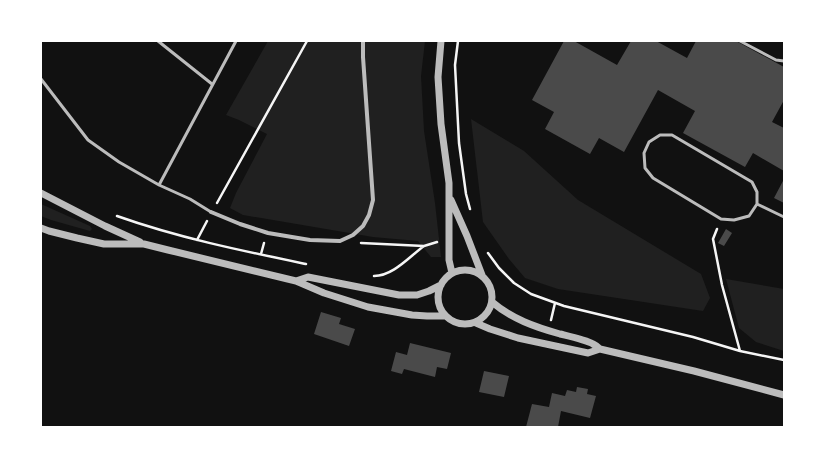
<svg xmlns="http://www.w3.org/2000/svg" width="825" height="468" font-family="'Asap Condensed',sans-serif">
<rect width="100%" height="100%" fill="#111"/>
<path fill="#202020" d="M 268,41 L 425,41 L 421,76 L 424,131 L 435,203 L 441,257 L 431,257 L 418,241 L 373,237 L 243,215 L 230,208 L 236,193 L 267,134 L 239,120 L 226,115 Z
M 471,119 L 524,151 L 578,200 L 701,274 L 710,298 L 703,311 L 558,289 L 525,278 L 509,259 L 483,222 Z
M 41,204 L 90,226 L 92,229 L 90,231 L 51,220 L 41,216 Z
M 726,279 L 784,289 L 784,351 L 756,342 L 739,328 Z"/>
<path fill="#4a4a4a" d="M 564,41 L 574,41 L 617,65 L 631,41 L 656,41 L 687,58 L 696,41 L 736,41 L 784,67 L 784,100 L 772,122 L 784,128 L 784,171 L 753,153 L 745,167 L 683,133 L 695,111 L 658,90 L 624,152 L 599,138 L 590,154 L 545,129 L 554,112 L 532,100 Z
M 784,179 L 784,203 L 774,198 Z
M 726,229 L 732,233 L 724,246 L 718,243 Z
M 321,312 L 341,318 L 339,324 L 355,329 L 349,346 L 314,334 Z
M 410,343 L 451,353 L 447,369 L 437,367 L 435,377 L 404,369 L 402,374 L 391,371 L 396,352 L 407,355 Z
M 484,371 L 509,376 L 504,397 L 479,392 Z
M 577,387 L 588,389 L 587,394 L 596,396 L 590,418 L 561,411 L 558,427 L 526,427 L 532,404 L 549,407 L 552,393 L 565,396 L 567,390 L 576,392 Z"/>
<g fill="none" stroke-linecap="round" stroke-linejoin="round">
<path stroke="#f5f5f5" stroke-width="2.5" d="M 458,41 L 455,65 L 459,143 L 466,194 L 470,209
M 217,203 L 307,41
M 117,216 C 179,238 243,251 306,264
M 717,229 L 713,239 L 722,285 L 740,351
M 197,240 L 207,221
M 361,243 L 424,246 L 437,242
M 488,253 L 499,268 L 514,283 L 531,294 L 564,306 L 693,337 L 740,351 L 784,360
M 261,254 L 264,243
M 374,276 C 393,276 409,257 424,246
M 551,320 L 555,303"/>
<path stroke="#bcbcbc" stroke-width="3" d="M 158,41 L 212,84
M 740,41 L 776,60 L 784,61
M 41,79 L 88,140 L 119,162 L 159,185 L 190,199 L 211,212
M 660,135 L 672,135 L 752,182 L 757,192 L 757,204 L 749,216 L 734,220 L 721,219 L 653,178 L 645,168 L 644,153 L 649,142 Z
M 159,185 L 236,41
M 757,204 L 784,217"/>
<path stroke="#bcbcbc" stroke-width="4" d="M 211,212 L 240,224 L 268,233 L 310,240 L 340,241 L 353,235 L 363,226 L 369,215 L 373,200 L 363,57 L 363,41"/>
<path stroke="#bcbcbc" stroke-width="7" d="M 441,41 L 438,77 L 441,124 L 449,183 L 449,260 L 452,273
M 41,193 L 105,226 L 140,242
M 451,200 L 467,236 L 482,275
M 41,228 L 49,231 L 77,238 L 104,244 L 144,244 L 168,250 L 296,281 L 324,293 L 368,307 L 412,315 L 427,316 L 445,316
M438 297a27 27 0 1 1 54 0a27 27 0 1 1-54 0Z
M 296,281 L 308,277 L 399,295 L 417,295 L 429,291 L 441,285
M 492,302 C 512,319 535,327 560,334 C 568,336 586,340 593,344 C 595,345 598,347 600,349 L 694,371 L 784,395
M 476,323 L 490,329 L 518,338 L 588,353 L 600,349"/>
</g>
<rect width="825" height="468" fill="none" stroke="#ffffff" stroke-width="84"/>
</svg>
